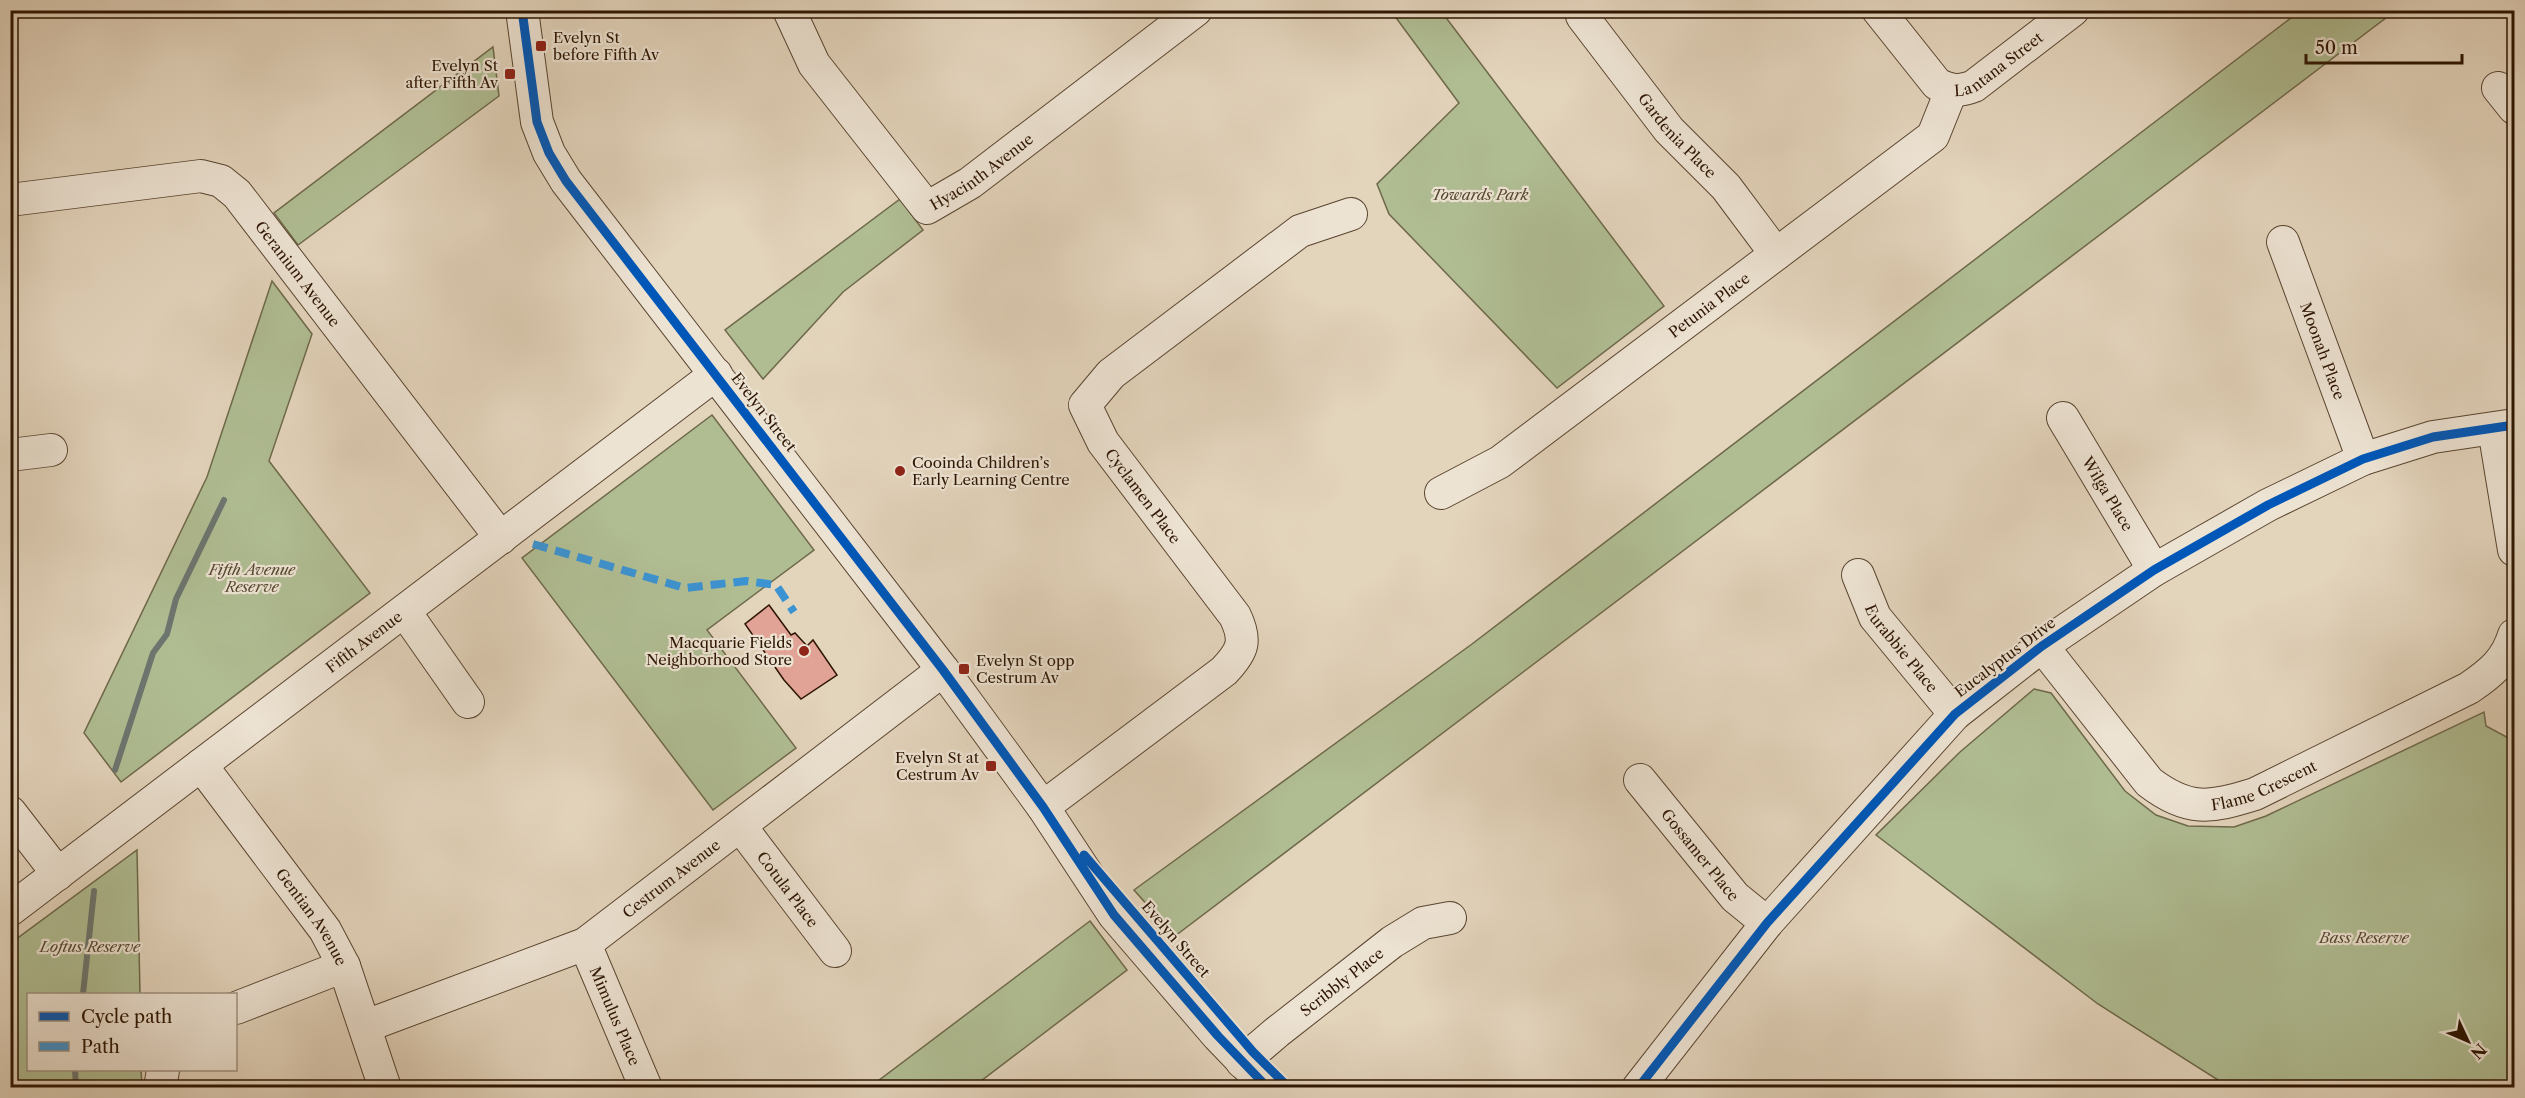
<svg xmlns="http://www.w3.org/2000/svg" width="2525" height="1098" font-family="'Libre Caslon Text',serif">
<rect width="100%" height="100%" fill="#e3d4bc"/>
<filter id="stains"><feTurbulence type="fractalNoise" baseFrequency=".00333" numOctaves="4"/><feColorMatrix values="0 0 0 0 .2 0 0 0 0 .09 0 0 0 0 .02 0 0 0 .5 -.17"/></filter>
<radialGradient id="worn" r=".72"><stop offset=".6" stop-color="#630" stop-opacity="0"/><stop offset="1" stop-color="#630" stop-opacity=".3"/></radialGradient>
<path fill="#b0bd93" stroke="#6e694a" stroke-width="1.5" d="M 1391,11 L 1441,11 L 1664,306 L 1557,388 L 1389,214 L 1377,184 L 1459,103 Z
M 2300,11 L 2395,11 L 1175,936 L 1134,890 L 1472,644 Z
M 493,47 L 499,96 L 298,245 L 274,213 Z
M 900,199 L 923,230 L 843,292 L 763,379 L 725,330 Z
M 272,281 L 312,334 L 269,461 L 370,593 L 121,782 L 84,733 L 207,477 Z
M 712,415 L 814,550 L 707,630 L 796,748 L 713,810 L 522,558 Z
M 2034,689 L 2051,693 L 2125,791 L 2156,815 L 2188,826 L 2234,827 L 2266,816 L 2484,712 L 2486,726 L 2514,741 L 2514,1087 L 2229,1087 L 2098,1004 L 1876,835 L 1960,752 Z
M 137,850 L 140,994 L 28,994 L 28,1070 L 141,1070 L 142,1087 L 11,1087 L 11,943 Z
M 1090,921 L 1127,970 L 973,1087 L 870,1087 Z"/>
<g fill="none" stroke-linecap="round" stroke-linejoin="round">
<path stroke="#6d7670" stroke-width="6" d="M 115,770 L 153,653 L 167,634 L 176,599 L 224,500
M 83,994 L 94,891
M 75,1070 L 76,1088"/>
</g>
<path fill="#e2a397" stroke="#2d1502" stroke-width="1.5" d="M 769,605 L 791,635 L 795,633 L 807,646 L 813,640 L 837,675 L 801,699 L 784,680 L 745,624 Z"/>
<g fill="none" stroke-linecap="round" stroke-linejoin="round">
<defs>
<g id="minor">
<path d="M 522,10 L 537,122 L 549,153 L 566,181 L 943,670 L 1043,807 L 1114,915 L 1218,1036 L 1268,1088"/>
<path id="s1" d="M 789,10 L 814,64 L 927,208 L 970,183 L 1196,10"/>
<path id="s2" d="M 1878,10 L 1937,84 C 1951,91 1959,92 1974,86 L 2073,10"/>
<path id="s3" d="M 1582,16 L 1669,130 L 1726,187 L 1776,254"/>
<path d="M 2498,88 L 2514,108"/>
<path id="s4" d="M 10,200 L 201,176 L 221,181 L 237,194 L 501,538"/>
<path id="s5" d="M 2283,242 L 2363,459"/>
<path id="s6" d="M 2063,418 L 2154,570"/>
<path d="M 2494,429 L 2514,550"/>
<path d="M 10,455 L 51,450"/>
<path id="s7" d="M 1441,493 L 1500,462 L 1933,136 L 1951,91"/>
<path id="s8" d="M 1858,575 L 1875,617 L 1955,714"/>
<path d="M 405,612 L 468,702"/>
<path id="s9" d="M 2042,646 L 2149,782 C 2188,812 2210,808 2255,794 L 2469,688 C 2491,673 2506,661 2514,635"/>
<path id="s10" d="M 201,765 L 325,930 L 344,966 L 385,1088"/>
<path id="s11" d="M 1640,780 L 1735,897 L 1767,923"/>
<path d="M 1043,807 L 1224,671 C 1243,651 1247,641 1235,616 L 1103,442 L 1085,405 L 1111,374 L 1300,231 L 1351,214"/>
<path d="M 10,812 L 58,874"/>
<path id="s12" d="M 741,827 L 835,951"/>
<path id="s13" d="M 10,910 L 716,374"/>
<path id="s14" d="M 585,944 L 646,1088"/>
<path d="M 236,1008 L 344,966"/>
<path id="s15" d="M 366,1026 L 585,944 L 943,670"/>
<path id="s16" d="M 1242,1062 L 1277,1032 L 1392,942 L 1423,923 L 1450,918"/>
<path d="M 160,1088 L 163,1070"/>
<path d="M 1638,1088 L 1767,923 L 1955,714 L 2042,646 L 2154,570 L 2268,505 L 2363,459 L 2433,437 L 2514,425"/>
</g>
</defs>
<use href="#minor" stroke="#5a4530" stroke-width="34"/>
<use href="#minor" stroke="#ede3d3" stroke-width="32"/>
<path stroke="#3c93d1" stroke-width="8" stroke-dasharray="15 8" stroke-linecap="butt" d="M 533,544 L 685,588 L 746,581 L 776,585 L 794,612"/>
<defs>
<path id="cycleway" d="M 522,10 L 537,122 L 549,153 L 566,181 L 943,670 L 1043,807 L 1114,915 L 1218,1036 L 1268,1088
M 1084,855 L 1253,1052 L 1289,1088
M 1638,1088 L 1767,923 L 1955,714 L 2042,646 L 2154,570 L 2268,505 L 2363,459 L 2433,437 L 2514,425"/>
</defs>
<use href="#cycleway" stroke="#ede3d3" stroke-width="13"/>
<use href="#cycleway" stroke="#0057b8" stroke-width="9"/>
</g>
<g fill="#8f2418" stroke="#ede3d3" stroke-width="2">
<rect x="535" y="40" width="12" height="12" rx="3"/>
<rect x="504" y="68" width="12" height="12" rx="3"/>
<circle cx="900" cy="471" r="6"/>
<circle cx="804" cy="651" r="6"/>
<rect x="958" y="663" width="12" height="12" rx="3"/>
<rect x="985" y="760" width="12" height="12" rx="3"/>
</g>
<g text-anchor="middle" dominant-baseline="central" stroke-width="4.5" stroke-linejoin="round" paint-order="stroke">
<g font-size="15" fill="#2d1502" stroke="#ede3d3" text-anchor="start">
<text x="553" y="37">Evelyn St<tspan x="553" dy="17">before Fifth Av</tspan></text>
<text x="498" y="65" text-anchor="end">Evelyn St<tspan x="498" dy="17">after Fifth Av</tspan></text>
<text x="912" y="462">Cooinda Children’s<tspan x="912" dy="17">Early Learning Centre</tspan></text>
<text x="792" y="642" text-anchor="end">Macquarie Fields<tspan x="792" dy="17">Neighborhood Store</tspan></text>
<text x="976" y="660">Evelyn St opp<tspan x="976" dy="17">Cestrum Av</tspan></text>
<text x="979" y="757" text-anchor="end">Evelyn St at<tspan x="979" dy="17">Cestrum Av</tspan></text>
</g>
<g font-size="15" fill="#2d1502" stroke="#ede3d3">
<text stroke="none"><textPath href="#s2" startOffset="165">Lantana Street</textPath></text>
<text stroke="none"><textPath href="#s3" startOffset="153">Gardenia Place</textPath></text>
<text stroke="none"><textPath href="#s1" startOffset="308">Hyacinth Avenue</textPath></text>
<text stroke="none"><textPath href="#s4" startOffset="334">Geranium Avenue</textPath></text>
<text stroke="none"><textPath href="#s7" startOffset="328">Petunia Place</textPath></text>
<text stroke="none"><textPath href="#s5" startOffset="116">Moonah Place</textPath></text>
<text transform="translate(764 412) rotate(52)">Evelyn Street</text>
<text stroke="none"><textPath href="#s6" startOffset="88">Wilga Place</textPath></text>
<text transform="translate(1143 496) rotate(53)">Cyclamen Place</text>
<text stroke="none"><textPath href="#s13" startOffset="444">Fifth Avenue</textPath></text>
<text stroke="none"><textPath href="#s8" startOffset="86">Eurabbie Place</textPath></text>
<text transform="translate(2005 657) rotate(-37)">Eucalyptus Drive</text>
<text stroke="none"><textPath href="#s9" startOffset="297">Flame Crescent</textPath></text>
<text stroke="none"><textPath href="#s11" startOffset="96">Gossamer Place</textPath></text>
<text stroke="none"><textPath href="#s15" startOffset="342">Cestrum Avenue</textPath></text>
<text stroke="none"><textPath href="#s12" startOffset="78">Cotula Place</textPath></text>
<text stroke="none"><textPath href="#s10" startOffset="188">Gentian Avenue</textPath></text>
<text transform="translate(1176 939) rotate(49)">Evelyn Street</text>
<text stroke="none"><textPath href="#s16" startOffset="128">Scribbly Place</textPath></text>
<text stroke="none"><textPath href="#s14" startOffset="78">Mimulus Place</textPath></text>
</g>
<g font-size="15" font-style="italic" fill="#54472e" stroke="#ede3d3">
<text x="1480" y="194">Towards Park</text>
<text x="252" y="569">Fifth Avenue<tspan x="252" dy="17">Reserve</tspan></text>
<text x="2364" y="937">Bass Reserve</text>
<text x="90" y="946">Loftus Reserve</text>
</g>
</g>
<rect width="2525" height="1098" fill="none" stroke="#e3d4bc" stroke-width="36"/>
<rect x="12" y="12" width="2501" height="1074" fill="none" stroke="#2d1502" stroke-width="3"/>
<rect x="18" y="18" width="2489" height="1062" fill="none" stroke="#2d1502" stroke-width="1.5"/>
<rect x="27" y="993" width="210" height="78" fill="#ede3d3" stroke="#a0917f" stroke-width="1.5"/>
<rect x="39" y="1012" width="30" height="9" fill="#0057b8" stroke="#a0917f" stroke-width="1.5"/>
<text x="81" y="1023" font-size="18" fill="#2d1502">Cycle path</text>
<rect x="39" y="1042" width="30" height="9" fill="#3c93d1" stroke="#a0917f" stroke-width="1.5"/>
<text x="81" y="1053" font-size="18" fill="#2d1502">Path</text>
<g transform="translate(2468 1041) rotate(134)" stroke="#ede3d3" stroke-width="4.5" paint-order="stroke">
<path d="M0-4.5L10 22L0 15L-10 22Z" fill="#2d1502"/>
<text y="-9" font-size="16" font-weight="bold" text-anchor="middle" fill="#2d1502">N</text>
</g>
<path d="M2306 54v9h156v-9" fill="none" stroke="#2d1502" stroke-width="3"/>
<text x="2315" y="54" font-size="18" fill="#2d1502" stroke="#ede3d3" stroke-width="4.5" paint-order="stroke">50 m</text>
<rect width="100%" height="100%" filter="url(#stains)"/>
<rect width="100%" height="100%" fill="url(#worn)"/>
</svg>
